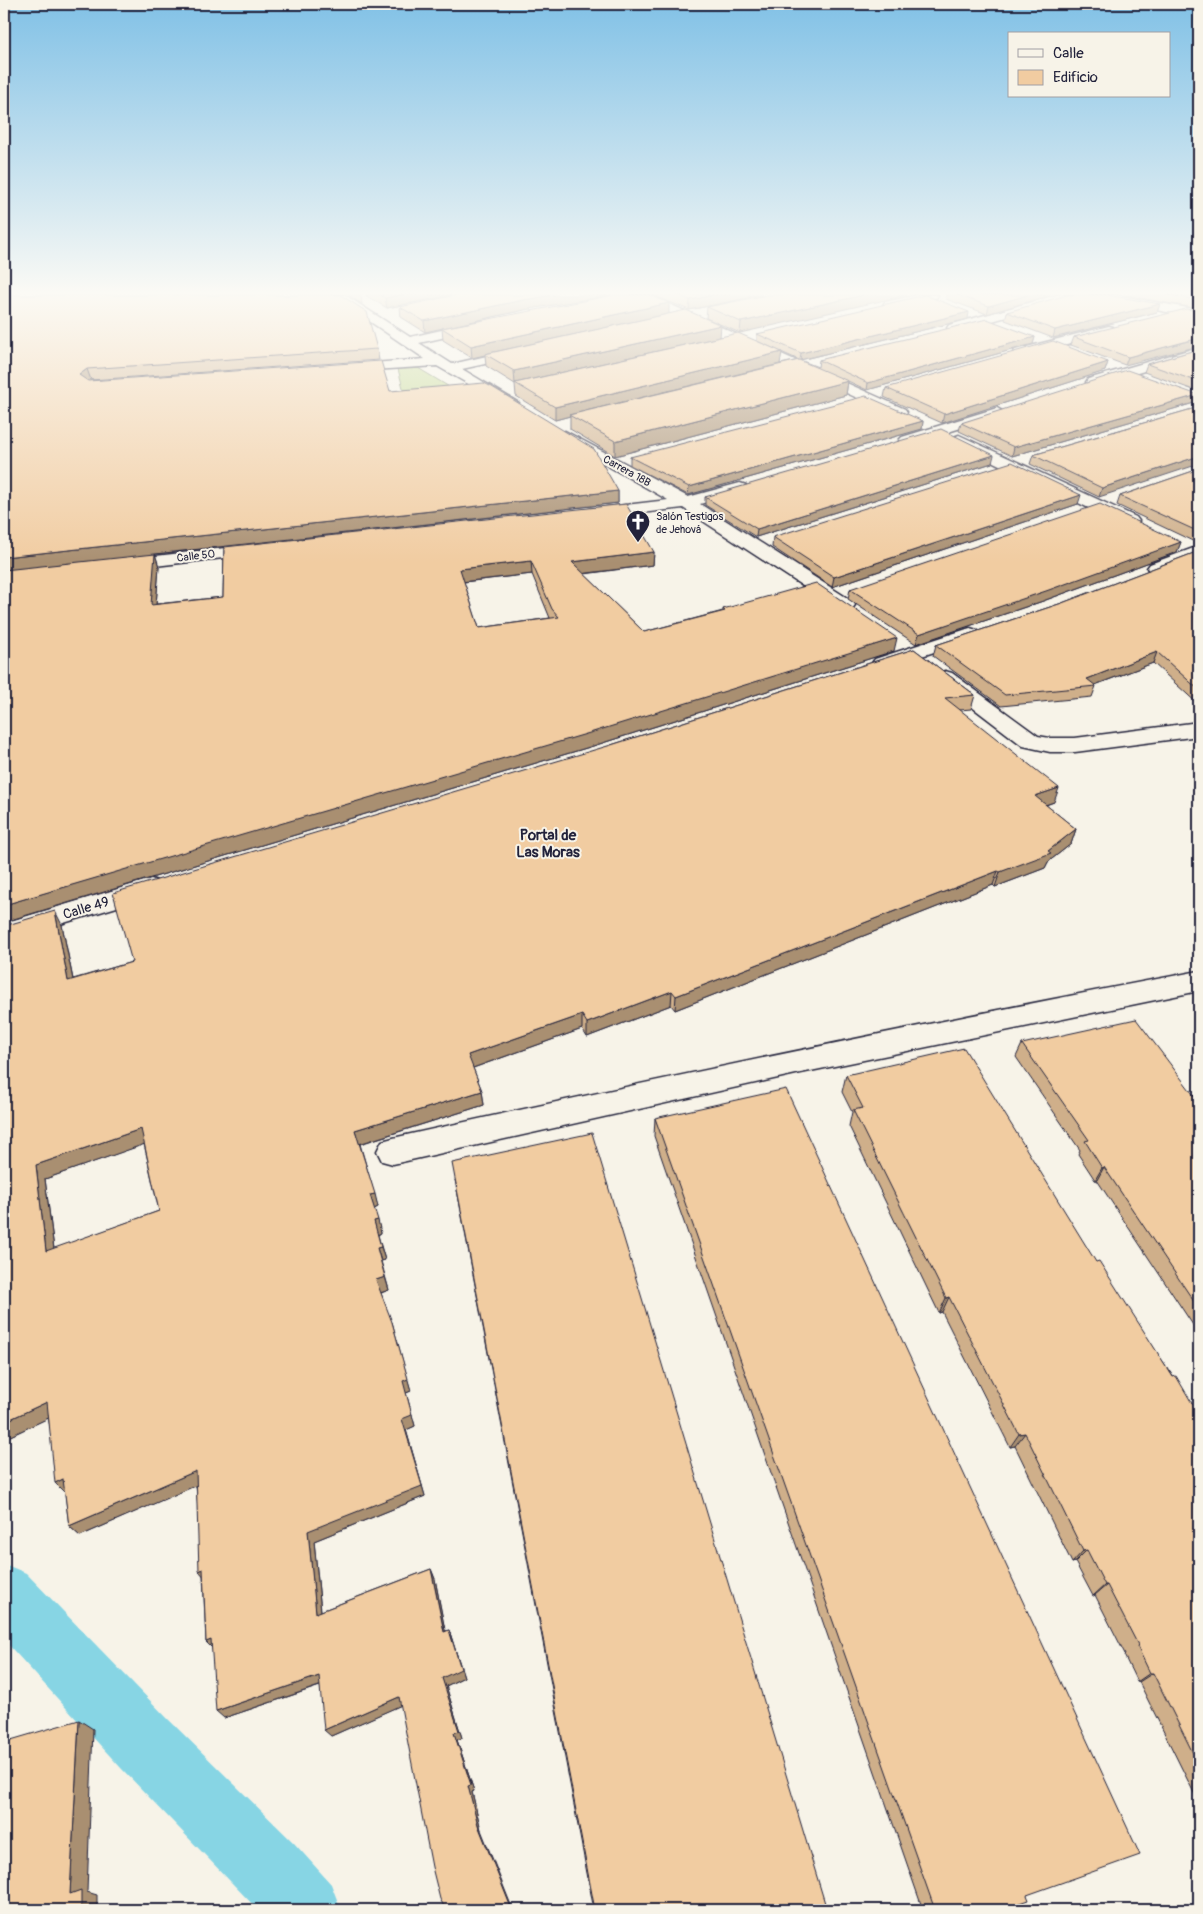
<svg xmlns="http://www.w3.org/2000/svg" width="1203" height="1914" font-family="Pangolin,sans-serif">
<rect width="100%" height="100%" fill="#f7f3e8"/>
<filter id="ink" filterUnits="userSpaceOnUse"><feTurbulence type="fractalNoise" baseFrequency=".02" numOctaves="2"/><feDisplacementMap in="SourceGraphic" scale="10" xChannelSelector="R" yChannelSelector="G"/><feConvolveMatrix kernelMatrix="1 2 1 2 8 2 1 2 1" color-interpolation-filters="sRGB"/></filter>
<g filter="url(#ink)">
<path fill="#bfd58b" stroke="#707c63" d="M 418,368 L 461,394 L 406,399 L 398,369 Z"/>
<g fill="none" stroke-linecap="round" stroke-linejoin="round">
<path fill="#87d5e4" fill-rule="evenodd" d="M 4,1564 L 26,1573 L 169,1720 L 294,1843 L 331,1884 L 341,1910 L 258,1910 L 121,1768 L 4,1640 Z"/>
<defs>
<path id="minor" d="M 331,295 L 345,295 L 410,337 L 478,322 L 482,323 L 484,326 L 482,329 L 419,343 L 452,364 L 521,348 L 526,349 L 528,352 L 526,355 L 462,369 L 519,403 L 517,406 L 507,406 L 437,366 L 341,372 L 339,369 L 346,365 L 425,359 Z
M 631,295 L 649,295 L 905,409 L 907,412 L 905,415 L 895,415 L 639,299 L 632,299 Z
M 918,295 L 938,295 L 936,298 L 889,309 L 883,305 L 885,302 Z
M 1057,295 L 1075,295 L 1073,298 L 957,331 L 953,332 L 947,328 L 949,325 Z
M 1091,295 L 1115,295 L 1199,310 L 1199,318 L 1097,299 Z
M 1109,326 L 1113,327 L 1115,330 L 1113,333 L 1020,357 L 1013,353 L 1015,350 Z
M 1199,347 L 1199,355 L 1093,386 L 1086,382 L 1088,379 Z
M 997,408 L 1004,412 L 1002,415 L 907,445 L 899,440 L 902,437 Z
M 565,431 L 688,497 L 740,483 L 746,485 L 748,488 L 746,491 L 700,504 L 852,601 L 855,605 L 852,609 L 838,609 L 683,508 L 591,519 L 585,518 L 583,514 L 585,510 L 591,509 L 668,500 L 560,439 L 557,436 Z
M 959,435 L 1136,517 L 1139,521 L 1136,525 L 1124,525 L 954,443 L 951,440 L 954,437 Z
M 260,544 L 266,545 L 269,549 L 266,553 L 121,570 L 115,569 L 112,565 L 115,561 L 121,560 Z
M 1199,546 L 1199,557 L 1156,573 L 1150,572 L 1147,568 L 1150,564 Z
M 970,628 L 977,630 L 980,634 L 977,638 L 882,669 L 875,667 L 872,663 L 875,659 Z
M 945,671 L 952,673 L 1038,736 L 1050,738 L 1075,738 L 1199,722 L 1199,736 L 1075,752 L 1050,752 L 1023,746 L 938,681 L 935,677 L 938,673 Z
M 151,879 L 160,882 L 164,888 L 160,894 L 4,941 L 4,923 Z
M 1199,971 L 1199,991 L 796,1074 L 393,1164 L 382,1161 L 377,1151 L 382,1141 L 393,1138 C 661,1078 930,1022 1199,971 Z"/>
</defs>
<use href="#minor" stroke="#22223b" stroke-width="3"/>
<use href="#minor" fill="#f7f3e8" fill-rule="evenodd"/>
</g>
<path fill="#cfaf8a" stroke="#22223b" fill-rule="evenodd" d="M 4,295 L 377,349 L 379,360 L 91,380 L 390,391 L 618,491 L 618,503 L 287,540 L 654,552 L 653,565 L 584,574 L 644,632 L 723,611 L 723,609 L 894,651 L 593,746 L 4,922 ZM 224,547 L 223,597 L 156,604 L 159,567 L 155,554 ZM 532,574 L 550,618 L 479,628 L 464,582 Z
M 348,295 L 361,295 L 362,304 Z
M 365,295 L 452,295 L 387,308 Z
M 653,295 L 762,295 L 689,310 Z
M 767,295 L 740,333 L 706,318 L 707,307 Z
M 946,295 L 1051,295 L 987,314 L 946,299 Z
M 1124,295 L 1196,295 L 1199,297 L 1199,309 Z
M 1160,304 L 1157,312 L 1053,338 L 1005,320 L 1007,312 Z
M 400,307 L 524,310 L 425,332 L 401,317 Z
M 1199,311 L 1125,365 L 1071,345 L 1074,337 Z
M 669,314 L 780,364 L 799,360 L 757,341 L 757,334 L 968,319 L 800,360 L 818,367 L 819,360 L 1035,337 L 1033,344 L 867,390 L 848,381 L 846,395 L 615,456 L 570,429 L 570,416 L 555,420 L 516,396 L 515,384 L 486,366 L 485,355 L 472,358 L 443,340 L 442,328 Z
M 1199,349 L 1199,392 L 1144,372 L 1147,364 Z
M 1108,362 L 1105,371 L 942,423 L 884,397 L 886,388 Z
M 1198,395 L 1194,403 L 1012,456 L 959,431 L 961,423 Z
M 1199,407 L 1099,497 L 1030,464 L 1033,455 Z
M 923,421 L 922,429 L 688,495 L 630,465 L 630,457 Z
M 992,463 L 756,537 L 705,505 L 705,497 Z
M 1199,469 L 1199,544 L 1117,505 L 1120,496 Z
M 1078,504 L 832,587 L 772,547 L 773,537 Z
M 1181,542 L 1177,552 L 1043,601 L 916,644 L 848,599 L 850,589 Z
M 1199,551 L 1199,705 L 1153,663 L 1095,685 L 1096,686 L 1092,697 L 1001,706 L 933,656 L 936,645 L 1062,603 Z
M 914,649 L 975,695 L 971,709 L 960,710 L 1054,802 L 1046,805 L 1076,829 L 1071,844 L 1048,862 L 1045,868 L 995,887 L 993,885 L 675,1010 L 671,1005 L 587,1037 L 582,1029 L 473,1068 L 482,1091 L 484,1105 L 360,1144 L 378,1207 L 374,1209 L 381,1233 L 378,1235 L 385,1260 L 381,1261 L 389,1290 L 381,1293 L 411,1391 L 406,1393 L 415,1426 L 406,1430 L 425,1496 L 314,1541 L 321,1611 L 431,1569 L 435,1579 L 445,1631 L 449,1630 L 464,1677 L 446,1686 L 462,1738 L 457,1740 L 474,1791 L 472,1792 L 481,1830 L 401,1705 L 331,1736 L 320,1686 L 224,1718 L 212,1648 L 206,1642 L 203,1575 L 196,1485 L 80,1536 L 69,1526 L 65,1493 L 48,1418 L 4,1439 L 4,926 L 62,925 L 73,979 L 132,962 L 611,745 ZM 144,1144 L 159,1211 L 54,1249 L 45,1179 Z
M 1022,1044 L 1199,1102 L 1199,1331 L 1197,1331 L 1097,1180 L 1095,1180 L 1078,1154 L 1080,1150 L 1016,1057 Z
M 846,1075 L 1096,1262 L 1199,1415 L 1199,1803 L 1139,1682 L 1137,1682 L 1124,1655 L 1125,1654 L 1095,1595 L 1093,1596 L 1075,1562 L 1072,1563 L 1015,1446 L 1010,1447 L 942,1312 L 939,1313 L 849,1126 L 852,1112 L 842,1092 Z
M 655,1118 L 1000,1910 L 923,1910 L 654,1136 Z
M 455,1180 L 827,1910 L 594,1910 Z"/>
<path fill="#a98f71" stroke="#22223b" d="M 402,295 L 452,295 L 387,308 L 385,298 Z
M 554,295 L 612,295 L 524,310 L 425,332 L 424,321 L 523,300 Z
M 714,295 L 762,295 L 689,310 L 690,300 Z
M 864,295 L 907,295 L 740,333 L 741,322 Z
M 1028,295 L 1051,295 L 987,314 L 989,306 Z
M 669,303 L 669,314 L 485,354 L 485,355 L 472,358 L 471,346 Z
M 1160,304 L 1157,312 L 1053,338 L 1055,330 Z
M 969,312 L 968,319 L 800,360 L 801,353 Z
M 721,325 L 720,337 L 515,383 L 515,384 L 514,371 Z
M 1035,337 L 1033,344 L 867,390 L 868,383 Z
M 1199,338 L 1199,346 L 1125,365 L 1128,357 Z
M 782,352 L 780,364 L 569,415 L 570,416 L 555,420 L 555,407 Z
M 1108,362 L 1105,371 L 942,423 L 944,414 Z
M 87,369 L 91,380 L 82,387 L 79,375 Z
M 848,381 L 846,395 L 615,456 L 615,441 Z
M 1198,395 L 1194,403 L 1012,456 L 1014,447 Z
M 923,421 L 922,429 L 688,495 L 689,487 Z
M 994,455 L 992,463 L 756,537 L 757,529 Z
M 1199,456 L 1199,464 L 1099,497 L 1102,488 Z
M 618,491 L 618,503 L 155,554 L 159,567 L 155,618 L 4,571 L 4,557 Z
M 1081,495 L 1078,504 L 832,587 L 834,577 Z
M 1181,542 L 1177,552 L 1043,601 L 916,644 L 919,634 Z
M 654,552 L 653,565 L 572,575 L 572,562 Z
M 531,561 L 532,574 L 461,582 L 460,569 Z
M 897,638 L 894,651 L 593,746 L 4,922 L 4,905 Z
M 1157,652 L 1153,663 L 1092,686 L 1087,679 Z
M 1059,788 L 1054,802 L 1030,810 L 1035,796 Z
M 1076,829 L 1071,844 L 1048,862 L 1045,868 L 995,887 L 1000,872 L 1048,851 Z
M 998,871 L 993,885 L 675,1010 L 676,996 Z
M 55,911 L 62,925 L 76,995 L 68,981 Z
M 672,991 L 671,1005 L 587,1037 L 587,1023 Z
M 582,1015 L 582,1029 L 470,1069 L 468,1055 Z
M 482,1091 L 484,1105 L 359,1144 L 355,1130 Z
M 141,1129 L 148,1143 L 45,1179 L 56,1265 L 46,1251 L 36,1165 Z
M 1104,1167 L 1097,1180 L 1095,1180 L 1102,1168 Z
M 375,1194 L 378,1207 L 374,1209 L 370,1195 Z
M 378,1220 L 381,1233 L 377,1235 L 374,1221 Z
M 381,1247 L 385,1260 L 381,1261 L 377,1248 Z
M 385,1277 L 389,1290 L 380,1293 L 376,1280 Z
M 949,1297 L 942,1312 L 939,1313 L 946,1298 Z
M 392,1322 L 411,1391 L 406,1393 L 415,1426 L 406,1430 L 425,1496 L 314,1541 L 322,1622 L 316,1613 L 308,1531 L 403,1381 Z
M 47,1402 L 57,1414 L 4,1439 L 4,1422 Z
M 1025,1433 L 1015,1446 L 1010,1447 L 1019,1434 Z
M 196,1471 L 204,1482 L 80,1536 L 69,1526 Z
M 63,1479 L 66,1494 L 55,1483 Z
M 1087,1550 L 1075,1562 L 1072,1563 L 1083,1551 Z
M 203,1569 L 207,1580 L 199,1571 Z
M 431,1569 L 435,1579 L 447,1640 L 444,1632 Z
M 1105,1585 L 1107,1585 L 1095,1595 L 1093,1596 Z
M 449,1630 L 464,1677 L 446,1686 L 462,1738 L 457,1740 L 474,1791 L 472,1792 L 481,1830 L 513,1910 L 512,1910 L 478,1825 L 454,1733 L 442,1678 Z
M 211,1640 L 214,1650 L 206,1642 Z
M 1150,1673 L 1153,1673 L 1139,1682 L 1137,1682 Z
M 319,1676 L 325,1684 L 224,1718 L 216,1711 Z
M 399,1697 L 404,1704 L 331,1736 L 324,1730 Z
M 79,1720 L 93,1729 L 87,1892 L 97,1895 L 97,1910 L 81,1910 L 70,1894 Z"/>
<path fill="#f1cca1" stroke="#22223b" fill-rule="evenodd" d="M 4,295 L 341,295 L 367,312 L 377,349 L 87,369 L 79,375 L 88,381 L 381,361 L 390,391 L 484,383 L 492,387 L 594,449 L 618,491 L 4,557 Z
M 380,295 L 402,295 L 385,298 Z
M 456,295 L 554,295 L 523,300 L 424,321 L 400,307 Z
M 614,295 L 650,295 L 669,303 L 471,346 L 442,328 Z
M 678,295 L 714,295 L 690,300 Z
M 767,295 L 864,295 L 741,322 L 707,307 Z
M 925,295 L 969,312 L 801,353 L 757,334 Z
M 957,295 L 1028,295 L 989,306 Z
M 1067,295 L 1107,295 L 1160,304 L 1055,330 L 1007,312 Z
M 1168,295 L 1196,295 L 1199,297 L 1199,300 Z
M 1186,309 L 1199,311 L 1199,338 L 1128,357 L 1074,337 Z
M 686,310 L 721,325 L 514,371 L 485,354 Z
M 987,319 L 1035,337 L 868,383 L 819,360 Z
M 738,333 L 782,352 L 555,407 L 515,383 Z
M 1053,341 L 1108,362 L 944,414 L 886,388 Z
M 1199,349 L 1199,382 L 1147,364 Z
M 799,360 L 848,381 L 615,441 L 569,415 Z
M 1127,370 L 1198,395 L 1014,447 L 961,423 Z
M 866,396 L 923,421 L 689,487 L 630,457 Z
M 1199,407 L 1199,456 L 1102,488 L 1033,455 Z
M 941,429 L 994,455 L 757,529 L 705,497 Z
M 1012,462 L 1081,495 L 834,577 L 773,537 Z
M 1199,469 L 1199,532 L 1120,496 Z
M 626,504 L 654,552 L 572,562 L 644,632 L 725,611 L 723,609 L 816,583 L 897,638 L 593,732 L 4,905 L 4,570 L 155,554 L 151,605 L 223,597 L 224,547 ZM 531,561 L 552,609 L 559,617 L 479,628 L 460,569 Z
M 1100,504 L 1181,542 L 1046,591 L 919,634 L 850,589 Z
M 1199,551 L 1199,690 L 1157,652 L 1087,679 L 1096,686 L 1005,695 L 936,645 L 1062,603 Z
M 914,649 L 975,695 L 945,698 L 1059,788 L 1035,796 L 1076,829 L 1048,851 L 1051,853 L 1000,872 L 998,871 L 676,996 L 672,991 L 587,1023 L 582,1015 L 468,1055 L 482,1091 L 355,1130 L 375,1194 L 370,1195 L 378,1220 L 374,1221 L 381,1247 L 377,1248 L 385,1277 L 376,1280 L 392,1322 L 408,1379 L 403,1381 L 412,1415 L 402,1419 L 422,1486 L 308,1531 L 316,1613 L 431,1569 L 444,1632 L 449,1630 L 461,1669 L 442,1678 L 459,1731 L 454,1733 L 471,1785 L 468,1786 L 478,1825 L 512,1910 L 446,1910 L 440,1899 L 432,1867 L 399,1697 L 324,1730 L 319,1676 L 216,1711 L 211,1640 L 206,1642 L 203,1569 L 199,1571 L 196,1471 L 69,1526 L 63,1479 L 55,1483 L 47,1402 L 4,1422 L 4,926 L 55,911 L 68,981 L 132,962 L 113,893 L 611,745 ZM 141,1129 L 159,1211 L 46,1251 L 36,1165 Z
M 1136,1019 L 1199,1102 L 1199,1309 L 1104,1167 L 1102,1168 L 1085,1141 L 1089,1140 L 1022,1044 Z
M 964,1048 L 1096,1262 L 1099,1261 L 1173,1377 L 1176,1376 L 1199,1415 L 1199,1765 L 1153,1673 L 1150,1673 L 1137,1646 L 1138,1645 L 1107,1585 L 1105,1585 L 1087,1550 L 1083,1551 L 1025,1433 L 1019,1434 L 949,1297 L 946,1298 L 853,1110 L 863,1108 L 846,1075 Z
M 786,1089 L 1140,1855 L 1027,1895 L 1029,1900 L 1000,1910 L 935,1910 L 655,1118 Z
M 592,1133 L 827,1910 L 595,1910 L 452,1163 Z
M 79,1720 L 70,1894 L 81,1890 L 81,1910 L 4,1910 L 4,1742 Z"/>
</g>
<linearGradient id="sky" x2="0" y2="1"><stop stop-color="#81c1e6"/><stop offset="0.52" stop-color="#fbfaf5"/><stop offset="1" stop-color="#fbfaf5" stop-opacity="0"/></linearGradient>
<rect width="1203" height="563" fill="url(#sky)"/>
<defs>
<symbol id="church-pin" viewBox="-11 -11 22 30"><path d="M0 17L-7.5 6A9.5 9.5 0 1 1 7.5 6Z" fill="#22223b" stroke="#f7f3e8"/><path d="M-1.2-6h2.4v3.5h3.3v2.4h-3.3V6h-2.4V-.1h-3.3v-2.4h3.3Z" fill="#fff"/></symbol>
</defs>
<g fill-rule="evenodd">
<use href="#church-pin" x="624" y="508" width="28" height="38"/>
</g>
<g text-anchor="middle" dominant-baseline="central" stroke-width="4" stroke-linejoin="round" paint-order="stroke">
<g font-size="11" fill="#22223b" stroke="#f7f3e8">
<text transform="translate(627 471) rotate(29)">Carrera 18B</text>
<text transform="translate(196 556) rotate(-7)">Calle 50</text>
</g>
<g font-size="11" fill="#22223b" stroke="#f7f3e8" text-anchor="start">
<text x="656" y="516">Salón Testigos<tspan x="656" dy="13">de Jehová</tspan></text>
</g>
<g font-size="14" fill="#22223b" stroke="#f7f3e8">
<text transform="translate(86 908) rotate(-17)">Calle 49</text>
</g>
<g font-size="15" font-weight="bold" fill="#22223b" stroke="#f7f3e8">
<text x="548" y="835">Portal de<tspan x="548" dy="17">Las Moras</tspan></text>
</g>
</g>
<rect width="1203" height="1914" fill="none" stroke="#f7f3e8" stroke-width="20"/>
<rect x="10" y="10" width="1183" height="1894" fill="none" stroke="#22223b" stroke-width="2" filter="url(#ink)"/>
<rect x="1008" y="32" width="162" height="65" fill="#f7f3e8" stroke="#a29fa3"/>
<rect x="1018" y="49" width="25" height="8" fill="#f7f3e8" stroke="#a29fa3"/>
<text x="1053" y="58" font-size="15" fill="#22223b">Calle</text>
<rect x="1018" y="70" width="25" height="15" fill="#f1cca1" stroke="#a29fa3"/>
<text x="1053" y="82" font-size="15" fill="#22223b">Edificio</text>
</svg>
